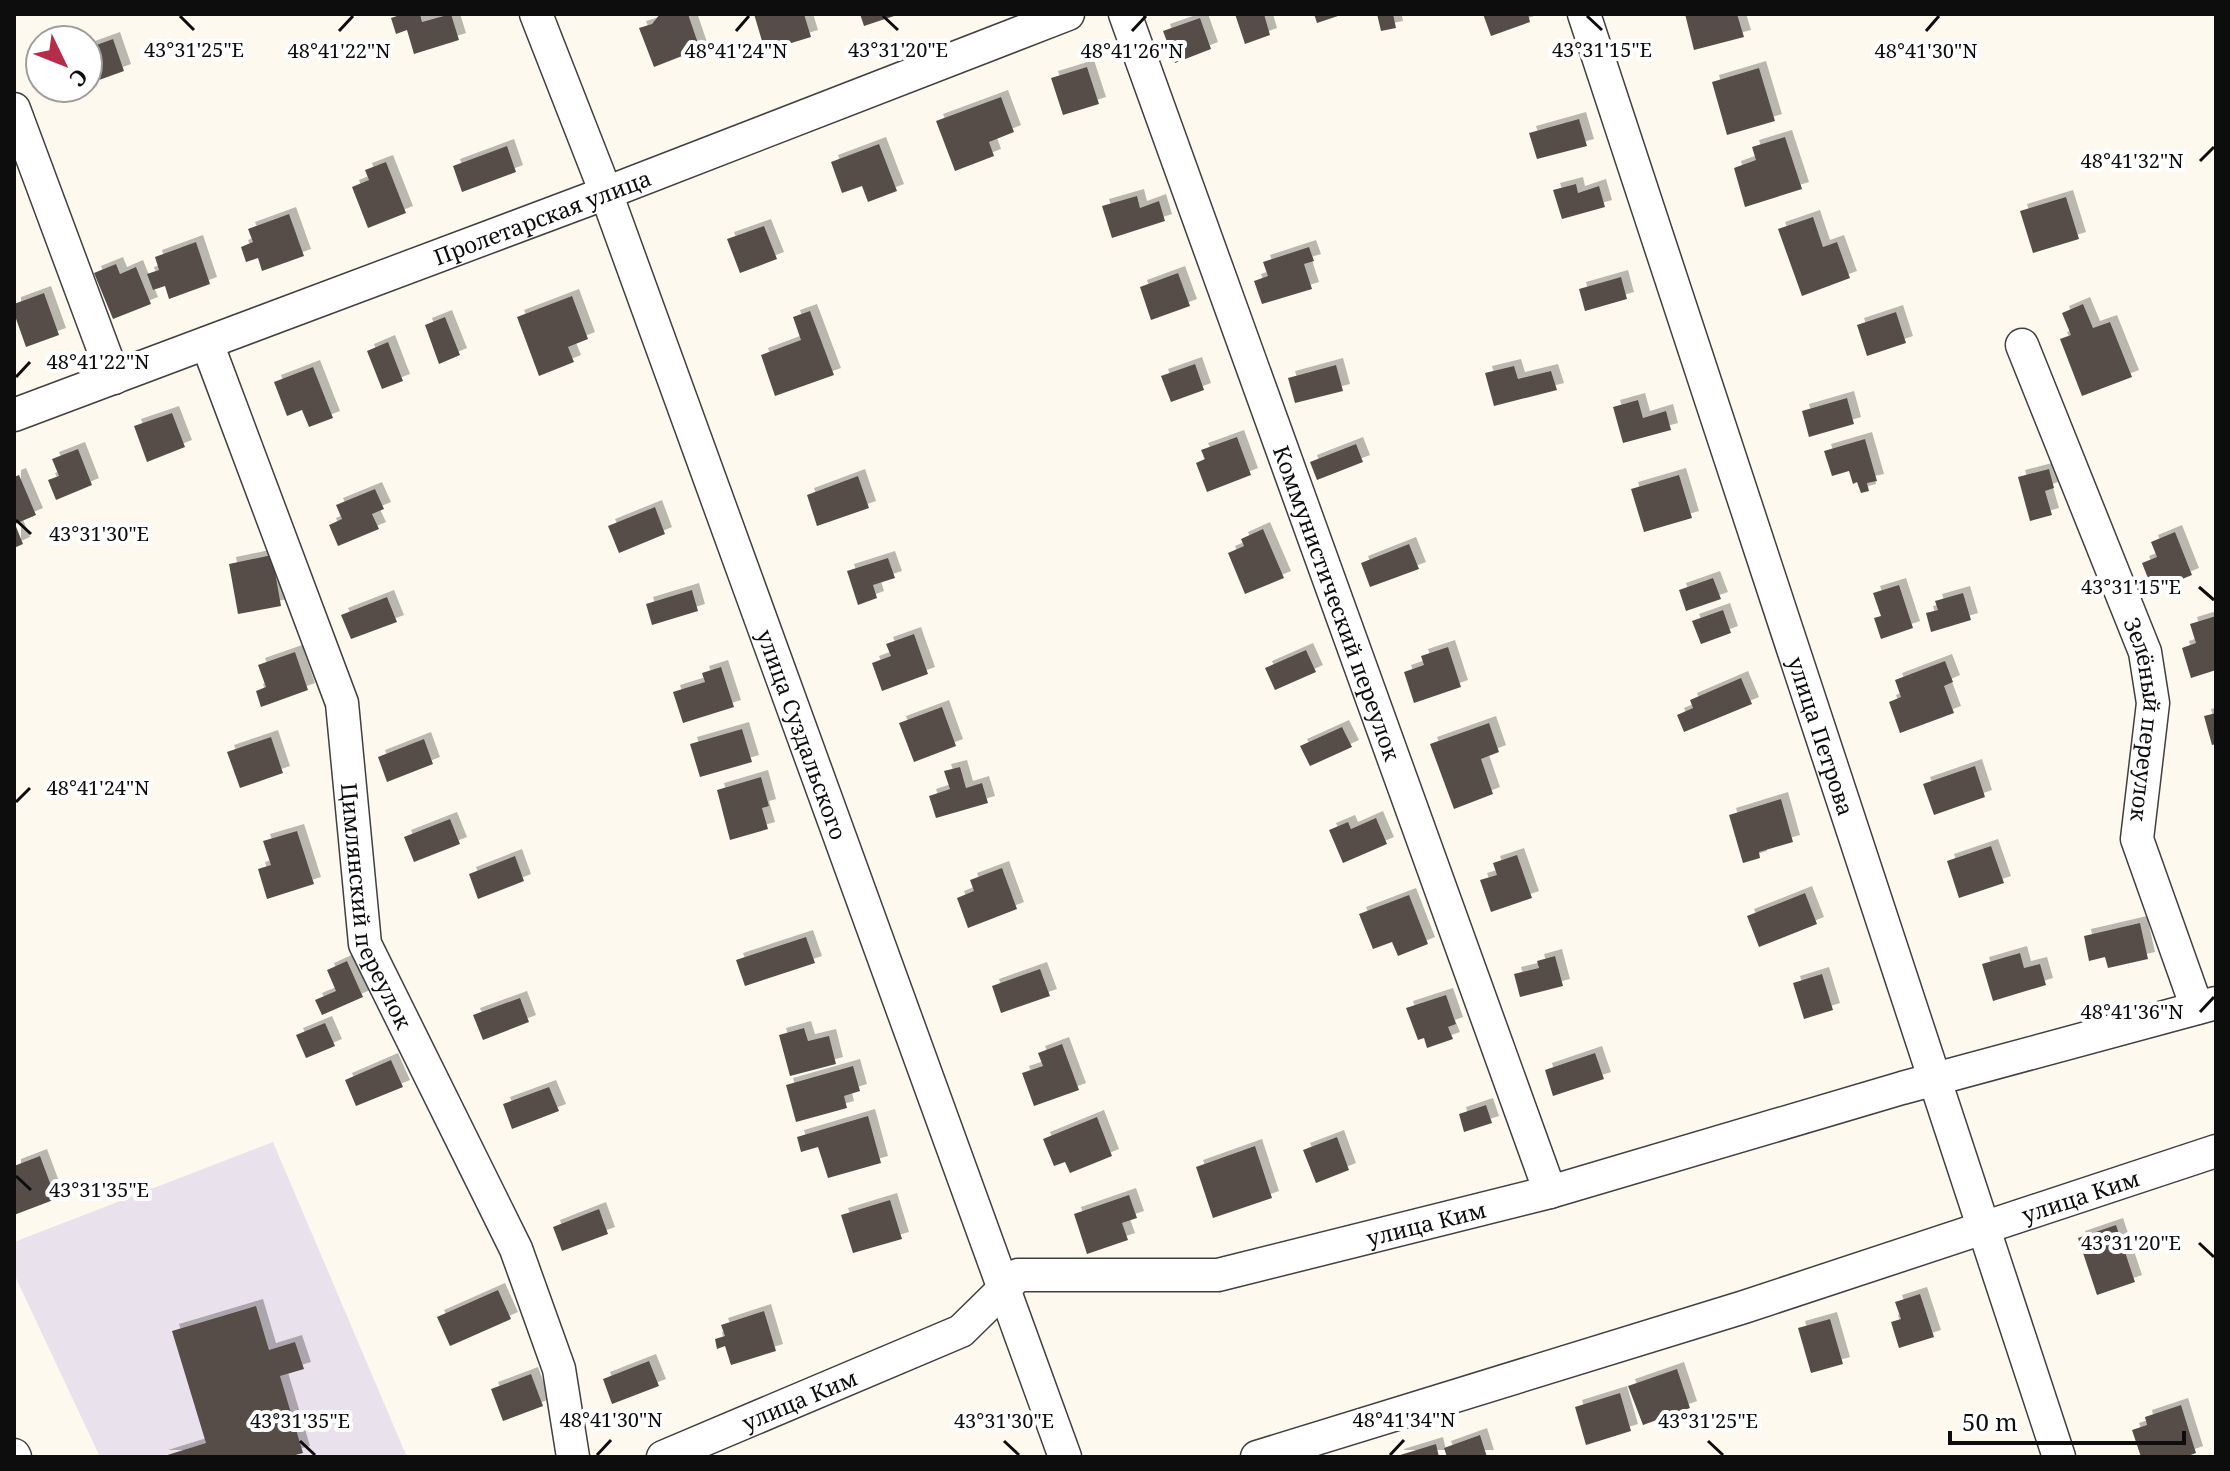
<svg xmlns="http://www.w3.org/2000/svg" width="2230" height="1471" font-family="'Noto Serif',serif">
<defs>
<filter id="shadow"><feDropShadow dx="7" dy="-7" stdDeviation="0" flood-color="#0004"/></filter>
</defs>
<rect width="100%" height="100%" fill="#fef9ef"/>
<path fill="#e9e2ec" d="M 273,1142 L 407,1457 L 100,1457 L 14,1274 L 14,1242 Z"/>
<path fill="#564d4a" filter="url(#shadow)" d="M 403,14 L 420,14 L 422,22 L 451,14 L 459,40 L 414,54 L 407,30 L 396,34 L 391,18 Z
M 660,14 L 688,14 L 700,49 L 654,67 L 639,28 L 652,24 Z
M 754,14 L 804,14 L 811,37 L 765,51 Z
M 860,14 L 897,14 L 897,15 L 864,26 Z
M 1235,14 L 1264,14 L 1270,35 L 1245,44 Z
M 1314,14 L 1341,14 L 1341,15 L 1317,23 Z
M 1377,14 L 1393,14 L 1396,28 L 1381,31 Z
M 1483,14 L 1528,14 L 1530,22 L 1491,36 Z
M 1685,14 L 1737,14 L 1744,37 L 1694,50 Z
M 1200,18 L 1211,49 L 1175,63 L 1163,31 Z
M 113,39 L 124,71 L 88,84 L 88,48 Z
M 1087,67 L 1099,104 L 1063,115 L 1051,78 Z
M 1759,68 L 1775,121 L 1727,135 L 1712,82 Z
M 1001,97 L 1014,132 L 989,142 L 994,156 L 955,171 L 936,121 Z
M 1579,119 L 1587,146 L 1537,159 L 1529,133 Z
M 1785,137 L 1802,189 L 1745,207 L 1734,168 L 1756,160 L 1752,147 Z
M 879,144 L 897,191 L 868,202 L 862,186 L 842,193 L 831,162 Z
M 507,146 L 516,172 L 462,192 L 453,166 Z
M 386,162 L 406,213 L 368,228 L 352,187 L 369,180 L 365,170 Z
M 1576,184 L 1578,193 L 1599,186 L 1605,207 L 1562,219 L 1553,190 Z
M 1137,196 L 1140,208 L 1159,201 L 1165,221 L 1112,238 L 1102,206 Z
M 2066,197 L 2079,239 L 2033,253 L 2020,211 Z
M 289,214 L 304,256 L 262,271 L 258,258 L 246,262 L 241,247 L 253,242 L 248,229 Z
M 1813,217 L 1823,247 L 1837,242 L 1850,278 L 1802,296 L 1778,229 Z
M 764,226 L 777,259 L 740,273 L 727,239 Z
M 196,242 L 210,284 L 169,299 L 165,286 L 153,290 L 147,274 L 159,270 L 155,257 Z
M 1309,247 L 1314,261 L 1304,264 L 1312,289 L 1262,304 L 1254,281 L 1268,276 L 1263,262 Z
M 116,264 L 120,274 L 136,267 L 151,304 L 113,319 L 94,273 Z
M 1178,273 L 1190,306 L 1151,320 L 1140,287 Z
M 1621,277 L 1627,299 L 1585,311 L 1579,289 Z
M 44,293 L 59,335 L 26,347 L 14,313 L 14,304 Z
M 572,296 L 588,339 L 568,347 L 574,362 L 539,376 L 517,317 Z
M 2083,304 L 2093,328 L 2110,322 L 2132,377 L 2082,396 L 2060,339 L 2071,335 L 2062,313 Z
M 810,311 L 834,375 L 775,396 L 761,355 L 801,340 L 793,317 Z
M 1896,312 L 1906,343 L 1867,356 L 1857,325 Z
M 445,317 L 460,355 L 439,364 L 425,325 Z
M 388,342 L 403,381 L 382,389 L 367,351 Z
M 1195,364 L 1204,390 L 1171,402 L 1161,376 Z
M 1336,365 L 1343,391 L 1295,403 L 1288,378 Z
M 1514,366 L 1518,379 L 1551,371 L 1557,390 L 1494,406 L 1485,373 Z
M 313,367 L 333,418 L 309,427 L 302,410 L 287,416 L 274,382 Z
M 1847,398 L 1854,424 L 1809,437 L 1802,411 Z
M 1638,400 L 1643,418 L 1666,411 L 1671,430 L 1623,443 L 1613,407 Z
M 172,413 L 185,447 L 147,462 L 134,426 Z
M 1237,437 L 1251,475 L 1207,492 L 1196,463 L 1205,459 L 1201,450 Z
M 1865,439 L 1877,481 L 1867,483 L 1869,491 L 1861,493 L 1857,482 L 1853,484 L 1849,471 L 1832,476 L 1824,451 Z
M 1356,444 L 1363,462 L 1317,480 L 1310,462 Z
M 78,449 L 92,485 L 56,500 L 48,480 L 59,476 L 52,459 Z
M 2049,469 L 2054,488 L 2045,491 L 2052,515 L 2030,521 L 2018,477 Z
M 19,475 L 36,515 L 15,524 L 23,544 L 14,548 L 14,477 Z
M 1679,475 L 1692,518 L 1644,532 L 1631,489 Z
M 858,476 L 869,508 L 817,526 L 807,495 Z
M 375,489 L 384,509 L 372,514 L 379,529 L 338,546 L 329,525 L 342,519 L 336,505 Z
M 655,507 L 665,534 L 619,553 L 608,526 Z
M 1263,529 L 1284,578 L 1245,594 L 1228,553 L 1244,546 L 1241,539 Z
M 2175,532 L 2192,575 L 2153,591 L 2142,563 L 2157,557 L 2151,542 Z
M 1409,544 L 1419,569 L 1370,587 L 1361,563 Z
M 272,555 L 281,606 L 238,614 L 229,564 Z
M 888,558 L 895,578 L 873,585 L 877,598 L 858,605 L 847,571 Z
M 1713,578 L 1721,599 L 1686,611 L 1679,590 Z
M 1899,585 L 1913,628 L 1881,639 L 1874,618 L 1881,616 L 1873,593 Z
M 692,590 L 698,611 L 652,625 L 646,604 Z
M 1963,593 L 1971,620 L 1931,632 L 1926,613 L 1938,610 L 1935,601 Z
M 387,597 L 397,622 L 351,639 L 341,615 Z
M 1723,610 L 1731,633 L 1701,644 L 1692,621 Z
M 2216,616 L 2216,670 L 2191,678 L 2182,648 L 2196,643 L 2190,624 Z
M 914,634 L 928,674 L 882,691 L 872,663 L 891,656 L 886,644 Z
M 1448,647 L 1461,687 L 1414,703 L 1404,672 L 1424,665 L 1421,656 Z
M 1306,650 L 1316,672 L 1275,690 L 1265,668 Z
M 295,652 L 308,690 L 261,707 L 256,691 L 266,687 L 258,665 Z
M 1945,661 L 1953,682 L 1944,686 L 1954,713 L 1900,733 L 1889,702 L 1901,697 L 1895,680 Z
M 721,667 L 734,707 L 683,723 L 673,692 L 705,682 L 702,673 Z
M 1741,678 L 1752,704 L 1684,732 L 1677,715 L 1693,708 L 1690,700 Z
M 942,707 L 956,746 L 914,762 L 899,723 Z
M 2216,713 L 2216,744 L 2212,745 L 2204,716 Z
M 1489,723 L 1499,752 L 1481,759 L 1493,794 L 1454,809 L 1430,744 Z
M 1342,727 L 1352,747 L 1310,766 L 1300,746 Z
M 742,729 L 752,762 L 700,777 L 690,744 Z
M 271,737 L 283,773 L 240,788 L 227,752 Z
M 424,739 L 433,764 L 387,782 L 378,757 Z
M 1975,766 L 1985,797 L 1934,815 L 1923,784 Z
M 960,767 L 966,788 L 982,783 L 988,803 L 936,818 L 929,796 L 950,789 L 944,771 Z
M 761,777 L 769,806 L 762,808 L 768,829 L 730,840 L 717,790 Z
M 1781,799 L 1793,842 L 1759,852 L 1760,858 L 1743,863 L 1729,815 Z
M 1376,818 L 1387,844 L 1343,863 L 1329,830 L 1348,822 L 1351,829 Z
M 450,819 L 460,844 L 414,862 L 404,837 Z
M 297,831 L 314,884 L 267,899 L 258,869 L 271,865 L 263,841 Z
M 1991,846 L 2004,883 L 1959,898 L 1947,861 Z
M 1517,855 L 1532,898 L 1491,912 L 1480,880 L 1497,875 L 1493,863 Z
M 515,856 L 524,881 L 478,899 L 469,874 Z
M 1002,868 L 1017,909 L 968,928 L 957,898 L 974,891 L 970,880 Z
M 1805,893 L 1817,924 L 1759,947 L 1747,916 Z
M 1409,895 L 1428,944 L 1398,956 L 1392,942 L 1373,949 L 1359,914 Z
M 2140,923 L 2148,959 L 2108,968 L 2105,957 L 2089,961 L 2084,936 Z
M 806,937 L 815,963 L 745,986 L 736,960 Z
M 2020,953 L 2024,968 L 2040,964 L 2046,985 L 1993,1001 L 1982,964 Z
M 1555,956 L 1563,986 L 1520,997 L 1514,974 L 1539,968 L 1537,961 Z
M 347,961 L 363,997 L 322,1015 L 315,1000 L 336,991 L 327,970 Z
M 1040,969 L 1050,996 L 1001,1013 L 992,986 Z
M 1822,974 L 1833,1010 L 1804,1019 L 1793,983 Z
M 1446,995 L 1456,1024 L 1448,1027 L 1453,1039 L 1427,1048 L 1424,1038 L 1418,1040 L 1406,1008 Z
M 520,998 L 529,1022 L 483,1040 L 473,1015 Z
M 325,1023 L 335,1046 L 306,1058 L 296,1035 Z
M 804,1028 L 808,1041 L 829,1036 L 836,1064 L 790,1076 L 779,1035 Z
M 1062,1044 L 1079,1090 L 1034,1106 L 1022,1073 L 1043,1066 L 1038,1053 Z
M 1595,1053 L 1604,1079 L 1553,1096 L 1545,1070 Z
M 391,1060 L 403,1087 L 356,1106 L 345,1080 Z
M 853,1066 L 860,1091 L 844,1096 L 847,1108 L 796,1122 L 786,1085 Z
M 549,1087 L 559,1111 L 512,1129 L 503,1104 Z
M 1486,1105 L 1492,1123 L 1464,1132 L 1459,1114 Z
M 868,1116 L 881,1163 L 828,1178 L 818,1147 L 801,1152 L 797,1137 Z
M 1097,1117 L 1112,1156 L 1070,1173 L 1065,1162 L 1054,1166 L 1043,1139 Z
M 1337,1137 L 1349,1170 L 1316,1183 L 1303,1150 Z
M 1255,1146 L 1272,1198 L 1213,1218 L 1196,1167 Z
M 40,1156 L 56,1199 L 14,1215 L 14,1166 Z
M 1129,1195 L 1137,1218 L 1122,1223 L 1128,1240 L 1087,1254 L 1074,1214 Z
M 890,1200 L 902,1239 L 853,1253 L 841,1215 Z
M 599,1209 L 608,1234 L 562,1251 L 553,1227 Z
M 2116,1225 L 2135,1282 L 2097,1295 L 2078,1238 Z
M 498,1290 L 511,1319 L 450,1346 L 437,1317 Z
M 1920,1294 L 1934,1337 L 1899,1348 L 1891,1322 L 1901,1319 L 1895,1302 Z
M 256,1306 L 269,1350 L 295,1342 L 304,1369 L 280,1376 L 303,1453 L 288,1457 L 161,1457 L 206,1443 L 172,1331 Z
M 764,1311 L 776,1351 L 731,1365 L 725,1346 L 717,1349 L 715,1339 L 725,1336 L 721,1325 Z
M 1830,1319 L 1843,1364 L 1811,1373 L 1798,1328 Z
M 649,1361 L 659,1386 L 612,1404 L 603,1379 Z
M 1677,1369 L 1690,1408 L 1643,1425 L 1628,1386 Z
M 531,1374 L 543,1406 L 503,1421 L 491,1389 Z
M 1620,1393 L 1631,1431 L 1586,1445 L 1575,1407 Z
M 2181,1405 L 2196,1453 L 2185,1457 L 2141,1457 L 2132,1430 L 2147,1425 L 2145,1417 Z
M 1480,1435 L 1487,1457 L 1447,1457 L 1444,1448 Z
M 1436,1444 L 1439,1457 L 1397,1457 L 1397,1456 Z"/>
<g fill="none" stroke-linecap="round" stroke-linejoin="round">
<defs>
<g id="minor">
<path id="s1" d="M 536,14 L 606,193 L 1065,1457"/>
<path id="s2" d="M 1125,14 L 1550,1192"/>
<path id="s3" d="M 1584,14 L 2059,1457"/>
<path d="M 14,109 L 114,378"/>
<path id="s4" d="M 207,343 L 342,703 L 365,944 L 516,1249 L 559,1369 L 573,1457"/>
<path id="s5" d="M 2022,345 L 2145,652 L 2153,703 L 2137,839 L 2197,1008"/>
<path id="s6" d="M 14,415 L 606,193 L 1068,14"/>
<path d="M 14,1455 L 15,1457"/>
<path id="s7" d="M 663,1457 L 961,1331 L 1018,1275 L 1218,1275 L 1550,1192 L 1902,1088 L 2216,1003"/>
<path id="s8" d="M 1257,1457 L 1744,1307 L 2216,1151"/>
</g>
</defs>
<use href="#minor" stroke="#404040" stroke-width="35"/>
<use href="#minor" stroke="#fff" stroke-width="32"/>
</g>
<path fill="none" stroke="#0d0d0d" stroke-width="3" d="M 180,16 L 194,30M 883,16 L 898,30M 1587,16 L 1602,30M 339,31 L 353,16M 736,31 L 749,16M 1132,31 L 1146,16M 1926,31 L 1939,16M 2200,161 L 2214,147M 16,377 L 30,362M 16,520 L 31,534M 2199,587 L 2214,600M 16,802 L 30,788M 2200,1012 L 2214,997M 16,1176 L 31,1190M 2199,1243 L 2214,1257M 300,1441 L 315,1455M 1004,1441 L 1019,1455M 1708,1441 L 1723,1455M 597,1455 L 611,1440M 1390,1455 L 1404,1440"/>
<g text-anchor="middle" dominant-baseline="central" stroke-width="8" stroke-linejoin="round" paint-order="stroke">
<g font-size="22" fill="#0d0d0d" stroke="#fff">
<text stroke="none"><textPath href="#s6" startOffset="564">Пролетарская улица</textPath></text>
<text stroke="none"><textPath href="#s2" startOffset="626">Коммунистический переулок</textPath></text>
<text stroke="none"><textPath href="#s5" startOffset="398">Зелёный переулок</textPath></text>
<text stroke="none"><textPath href="#s1" startOffset="768">улица Суздальского</textPath></text>
<text stroke="none"><textPath href="#s3" startOffset="760">улица Петрова</textPath></text>
<text stroke="none"><textPath href="#s4" startOffset="592">Цимлянский переулок</textPath></text>
<text stroke="none"><textPath href="#s8" startOffset="864">улица Ким</textPath></text>
<text stroke="none"><textPath href="#s7" startOffset="818">улица Ким</textPath></text>
<text stroke="none"><textPath href="#s7" startOffset="148">улица Ким</textPath></text>
</g>
</g>
<g font-size="20" text-anchor="middle" fill="#0d0d0d" stroke="#fff" stroke-width="8" stroke-linejoin="round" paint-order="stroke">
<text x="898" y="57">43°31'20"E</text>
<text x="1602" y="57">43°31'15"E</text>
<text x="194" y="57">43°31'25"E</text>
<text x="339" y="58">48°41'22"N</text>
<text x="736" y="58">48°41'24"N</text>
<text x="1132" y="58">48°41'26"N</text>
<text x="1926" y="58">48°41'30"N</text>
<text x="2132" y="168">48°41'32"N</text>
<text x="98" y="369">48°41'22"N</text>
<text x="99" y="541">43°31'30"E</text>
<text x="2131" y="594">43°31'15"E</text>
<text x="98" y="795">48°41'24"N</text>
<text x="2132" y="1019">48°41'36"N</text>
<text x="99" y="1197">43°31'35"E</text>
<text x="2131" y="1250">43°31'20"E</text>
<text x="611" y="1427">48°41'30"N</text>
<text x="1404" y="1427">48°41'34"N</text>
<text x="300" y="1428">43°31'35"E</text>
<text x="1004" y="1428">43°31'30"E</text>
<text x="1708" y="1428">43°31'25"E</text>
</g>
<rect width="2230" height="1471" fill="none" stroke="#0d0d0d" stroke-width="32"/>
<g transform="translate(64 64) rotate(133)"><circle r="38" fill="#ffffff" stroke="#9e9e9e" stroke-width="2"/>
<path d="M0-6L14 30L0 20L-14 30Z" fill="#b72c48"/>
<text y="-12" font-size="22" font-weight="bold" text-anchor="middle" fill="#0d0d0d">С</text>
</g>
<path d="M1950 1431v12h234v-12" fill="none" stroke="#0d0d0d" stroke-width="4"/>
<text x="1962" y="1431" font-size="24" fill="#0d0d0d" stroke="#ffffff" stroke-width="6" paint-order="stroke">50 m</text>
</svg>
